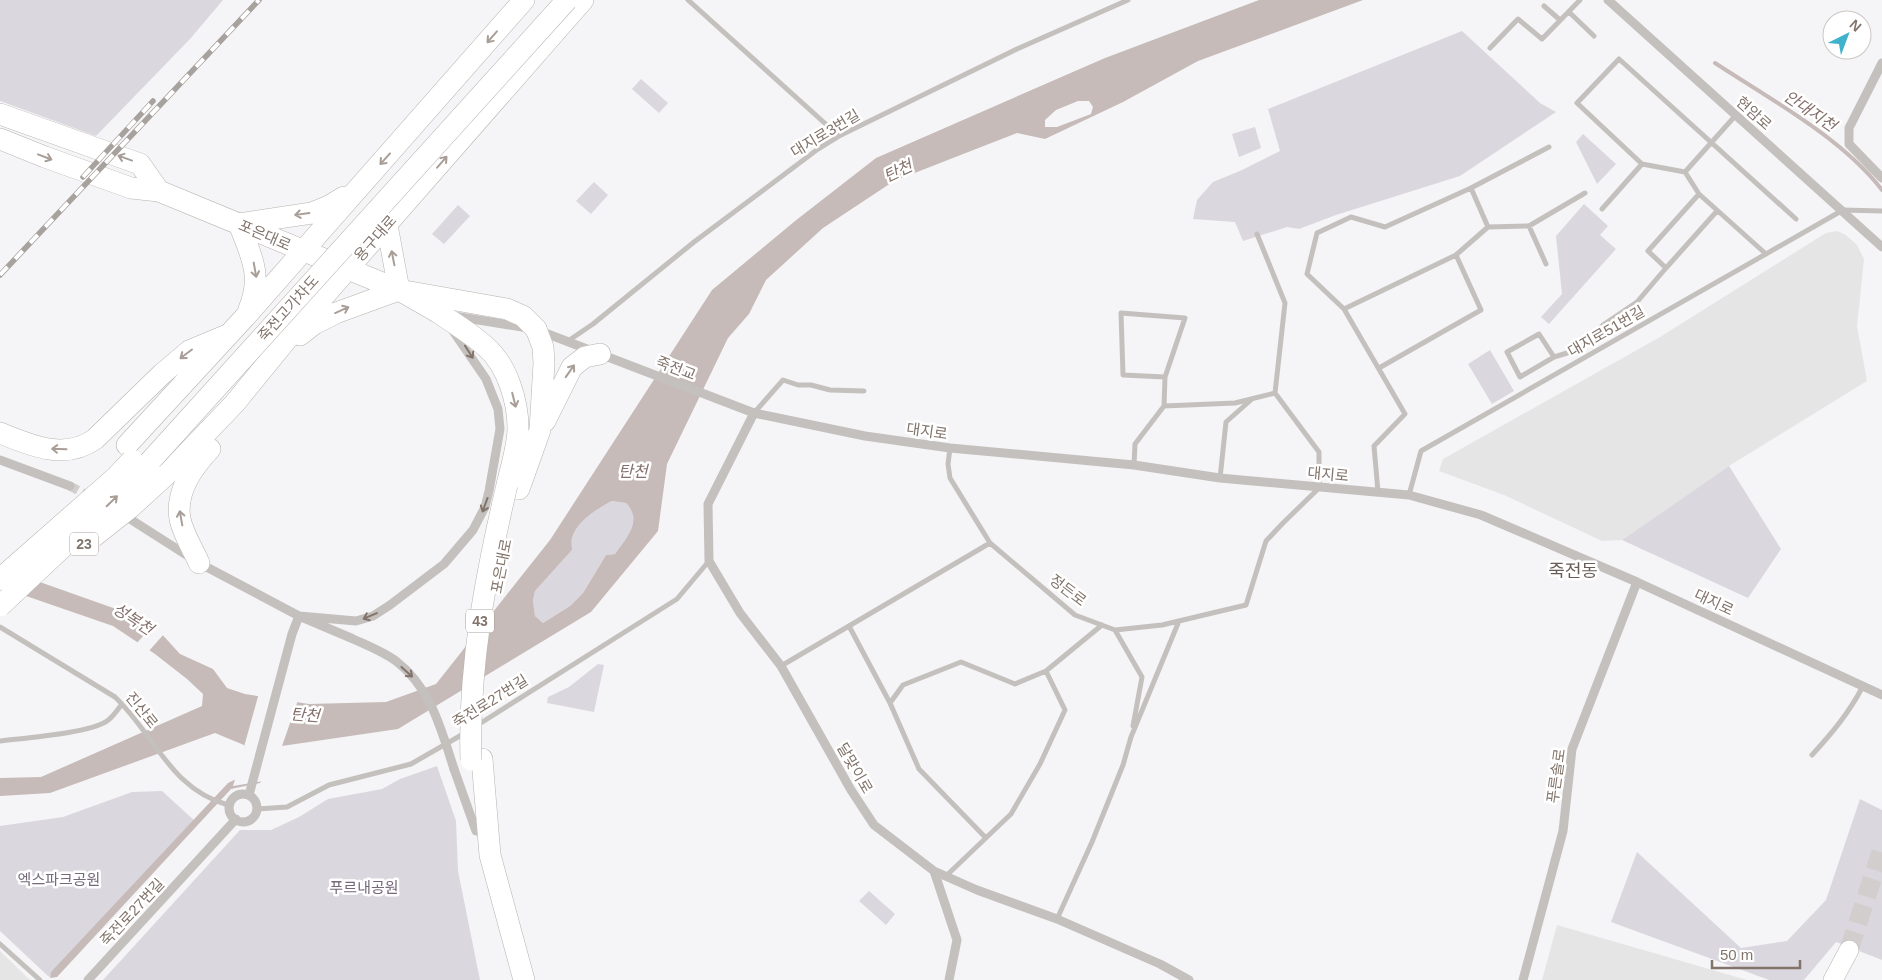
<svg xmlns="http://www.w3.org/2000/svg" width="1882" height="980" font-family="Arial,'Noto Sans KR',sans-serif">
<rect width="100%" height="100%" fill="#f5f5f7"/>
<path fill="#e5e5e5" d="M 1837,231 L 1846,235 L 1857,245 L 1864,259 L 1857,326 L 1867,381 L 1729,466 L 1622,540 L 1602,541 L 1504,495 L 1439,471 L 1443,459 L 1660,337 L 1826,233 Z
M 1557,925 L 1747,980 L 1542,980 Z
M 0,951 L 30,980 L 0,980 Z"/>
<path fill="#dbd7de" d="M 0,0 L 223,0 L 190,39 L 96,136 L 0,101 Z
M 1462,31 L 1540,103 L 1556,112 L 1460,176 L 1336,215 L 1299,229 L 1287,227 L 1243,241 L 1235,222 L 1193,219 L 1197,200 L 1213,182 L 1242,170 L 1280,151 L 1268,109 Z
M 641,79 L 668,103 L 659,113 L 632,89 Z
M 1255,127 L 1261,148 L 1239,157 L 1232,134 Z
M 1583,134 L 1616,164 L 1597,184 L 1576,142 Z
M 594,182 L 608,195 L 591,214 L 576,201 Z
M 1584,204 L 1608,226 L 1600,235 L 1616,249 L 1549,324 L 1541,317 L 1562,294 L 1556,236 Z
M 458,205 L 470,216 L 444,244 L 432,234 Z
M 1490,350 L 1514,391 L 1492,404 L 1468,364 Z
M 1729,466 L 1781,549 L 1748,598 L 1622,540 Z
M 612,501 L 626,503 C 643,521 627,537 615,554 L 606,555 L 583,593 L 570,606 L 543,623 L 535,616 L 533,601 L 535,591 L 572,550 C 572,546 571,541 572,538 C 576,522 598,508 612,501 Z
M 598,664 L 604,665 L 594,712 L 547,703 L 548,697 L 569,687 Z
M 437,766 L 456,821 L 458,871 L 480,980 L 103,980 L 240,830 L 271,830 L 299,817 L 328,799 L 382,789 L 400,779 Z
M 162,791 L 195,821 L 49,977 L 0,931 L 0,826 L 63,817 L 132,792 Z
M 1860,799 L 1882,810 L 1882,960 L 1836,942 L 1804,980 L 1769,980 L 1611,922 L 1637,852 L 1741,948 L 1787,941 L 1826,900 Z
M 869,891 L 895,914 L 886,925 L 859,901 Z"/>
<path fill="#c6bbb8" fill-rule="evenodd" d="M 1259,0 L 1363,0 L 1198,61 L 1123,102 L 1045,139 L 1017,133 L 894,181 L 823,228 L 766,280 L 749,314 L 728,338 L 667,464 L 658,531 L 591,612 L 398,729 L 275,747 L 273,759 L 260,783 L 231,789 L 57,977 L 50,978 L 51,972 L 228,783 L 246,774 L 244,745 L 215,733 L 50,793 L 0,796 L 0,778 L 41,777 L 202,706 L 203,694 L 187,679 L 155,654 L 113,626 L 0,587 L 37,581 L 116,609 L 159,631 L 180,654 L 213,669 L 227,688 L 245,694 L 309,704 L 386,702 L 436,684 L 550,540 L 712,290 L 795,221 L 876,158 L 1105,58 ZM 1078,101 L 1089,101 L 1093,107 L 1091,114 L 1057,127 L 1045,127 L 1045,120 L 1056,110 ZM 612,501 L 626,503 C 643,521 627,537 615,554 L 606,555 L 583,593 L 570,606 L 543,623 L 535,616 L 533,601 L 535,591 L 572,550 C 572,546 571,541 572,538 C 576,522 598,508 612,501 Z"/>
<path fill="#f5f5f7" d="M 153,625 L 164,634 L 148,652 L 136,644 Z
M 259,693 L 298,700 L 281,749 L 277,749 L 275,760 L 264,781 L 233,786 L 236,776 L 243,773 L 242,754 Z"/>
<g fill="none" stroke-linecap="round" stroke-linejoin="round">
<path stroke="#c6bbb8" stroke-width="4" d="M 1715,63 C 1770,99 1842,138 1882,190"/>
<path stroke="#d2cecd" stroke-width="9" stroke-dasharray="9 4.5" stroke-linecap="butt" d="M 70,486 L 92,498"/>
<path stroke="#d2cecd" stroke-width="19" stroke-dasharray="19 9" stroke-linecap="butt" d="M 1849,950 L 1882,849"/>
<defs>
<path id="secondary" d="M 1833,980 L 1849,950"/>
<path id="primary" d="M 0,114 L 140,164 L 159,191
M 0,139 L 45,157 L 131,188 L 159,191 L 399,290 L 439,313
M 387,225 L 399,290
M 249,309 C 263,276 251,255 239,224 L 312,213 L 329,206 L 344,197
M 300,335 L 314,324 L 336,313 L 399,290 L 507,309 L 523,316 L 536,329
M 0,433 C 30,445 65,461 95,439 L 162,374 L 189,351 L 225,336
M 127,445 L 245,317 L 524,0
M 166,475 L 235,403 L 296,328 L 583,0
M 199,563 C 193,549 183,534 180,519 C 175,492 192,468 210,449"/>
<path id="trunk" d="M 439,313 C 455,324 472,334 486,347 C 507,365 518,401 518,428 C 518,446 511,467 507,485
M 545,421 L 572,367 L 585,357 L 600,354
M 519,489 L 540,430 L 544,363 L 543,347 L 536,329
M 482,759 L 490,855 L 524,980"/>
</defs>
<use href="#secondary" stroke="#b9b3b0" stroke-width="20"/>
<use href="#primary" stroke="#b7b2af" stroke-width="22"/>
<use href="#trunk" stroke="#b7b3b1" stroke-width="22"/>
<path stroke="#c4c0bd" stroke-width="5" d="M 688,0 L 839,136
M 1544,6 L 1560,20
M 1569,12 L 1594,36
M 1490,48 L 1518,19 L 1542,39 L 1580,0
M 1736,115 L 1685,172 L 1699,194 L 1766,254
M 1685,172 L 1642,164 L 1577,103 L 1619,59 L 1796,219
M 1699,194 L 1648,251 L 1666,268 L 1717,211
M 1602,209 L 1642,164
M 1529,226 L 1546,264
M 1488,227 L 1471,188 L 1549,147
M 1257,234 L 1285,303 L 1275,393
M 1456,255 L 1488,227 L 1529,226 L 1585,193
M 1344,309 L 1307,274 L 1317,233 L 1351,217 L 1385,227 L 1471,188
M 568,341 L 593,324 L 694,242 L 818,149 L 839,136 L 1017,49 L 1128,0
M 1554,357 L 1539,334 L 1507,352 L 1520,377 L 1554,357 L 1577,350 L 1603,325 L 1637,302 L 1666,268
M 1164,406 L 1165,377 L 1185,318 L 1121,313 L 1123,375 L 1165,377
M 754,413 L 783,380 L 798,385 L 811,385 L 830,390 L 864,391
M 950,448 L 948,464 L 950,478 L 990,543 L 1075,615 L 1115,630 L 1162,625 L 1246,605 L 1266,541 L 1283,523 L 1319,488 L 1319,452 L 1275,393 L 1235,403 L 1164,406 L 1135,444 L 1134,465
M 1220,478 L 1226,422 L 1252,399
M 1378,492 L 1374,446 L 1405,414 L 1344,309 L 1456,255 L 1481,310 L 1379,368
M 1409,495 L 1421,451 L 1843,210 L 1882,211
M 849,626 L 890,703
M 0,627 L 115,697 C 155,735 170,789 228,805
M 1115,630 L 1142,677 L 1133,726
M 781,666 L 990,543
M 476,726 L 677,599 L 709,561
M 0,741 C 24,738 90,733 107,721 C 113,717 118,709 122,704
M 1812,755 C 1832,733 1849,713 1863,686
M 257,809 L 287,807 L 329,785 L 411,764 L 465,733
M 986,838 L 919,769 L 890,703 L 903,685 L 961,662 L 1015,684 L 1046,671
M 946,876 L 1011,814 L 1040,764 L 1065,710 L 1046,671 L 1102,625
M 1057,919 L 1092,842 L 1123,765 L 1131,737 L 1179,621
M 0,944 L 40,980"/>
<path stroke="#c4c0bd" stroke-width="9" d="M 1608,0 L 1882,247
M 1882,63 L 1849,128 L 1849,144 L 1882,178
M 454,316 L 528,328
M 540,331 L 754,413 L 865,436 L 950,448 L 1134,465 L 1220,478 L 1409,495 L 1481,515 L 1523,533 L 1637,582 L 1882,695
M 754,413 L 708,504 L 709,561 L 740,613 L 781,666 L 851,790 L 874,825 L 934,871 L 977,890 L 1057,919 L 1160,964 L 1189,980
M 0,460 L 70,486
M 130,519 L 199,563 L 299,616 L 351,638
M 299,616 L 356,621 L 373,616 L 390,605 L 444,564 L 473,530 L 485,507 L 489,491 L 500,429 L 498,409 L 486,379 L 453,331
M 454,769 L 476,831
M229 808a14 14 0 1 1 28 0a14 14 0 1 1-28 0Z
M 249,795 L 292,634 L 299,616
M 934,871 L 957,940 L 949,980
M 88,980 L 236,819
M 1523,980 L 1563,831 L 1572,749 L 1637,582"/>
<use href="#secondary" stroke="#fff" stroke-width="19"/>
<use href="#primary" stroke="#fff" stroke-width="21"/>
<use href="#trunk" stroke="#fff" stroke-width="21"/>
<defs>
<path id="rail" d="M 83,177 L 153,101
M 0,275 L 259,0"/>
</defs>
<use href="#rail" stroke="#a8a29e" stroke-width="5.5"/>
<use href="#rail" stroke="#fff" stroke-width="4" stroke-dasharray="11" stroke-linecap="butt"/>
<defs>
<path id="primary-bridge" d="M 93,537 L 131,507 L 166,475
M 0,579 L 116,477 L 132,460
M 0,606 L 126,488 L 567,0"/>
<path id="trunk-bridge" d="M 471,760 C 468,667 486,574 507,485"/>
</defs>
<use href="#primary-bridge" stroke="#b7b2af" stroke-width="22" stroke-linecap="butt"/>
<use href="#trunk-bridge" stroke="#b7b3b1" stroke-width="22" stroke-linecap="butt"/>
<path stroke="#c4c0bd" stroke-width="9" d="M 351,638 C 366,645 382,651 396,661 C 431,688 441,729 454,769"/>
<use href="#primary-bridge" stroke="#fff" stroke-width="21"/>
<use href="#trunk-bridge" stroke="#fff" stroke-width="21"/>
</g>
<defs><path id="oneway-shaft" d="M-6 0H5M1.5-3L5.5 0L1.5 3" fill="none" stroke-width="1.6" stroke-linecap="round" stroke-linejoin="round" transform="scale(1.25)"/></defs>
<g stroke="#a89e97">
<use href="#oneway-shaft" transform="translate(492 37) rotate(131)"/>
<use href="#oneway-shaft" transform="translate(45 157) rotate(21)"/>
<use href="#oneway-shaft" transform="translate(125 158) rotate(-160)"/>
<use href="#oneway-shaft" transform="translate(385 159) rotate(132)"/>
<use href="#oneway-shaft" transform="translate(442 162) rotate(-49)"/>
<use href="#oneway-shaft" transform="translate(302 214) rotate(172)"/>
<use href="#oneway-shaft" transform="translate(393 258) rotate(-101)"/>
<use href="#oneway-shaft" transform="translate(255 270) rotate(80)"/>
<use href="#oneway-shaft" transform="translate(342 310) rotate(-24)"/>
<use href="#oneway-shaft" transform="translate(186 354) rotate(143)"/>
<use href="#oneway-shaft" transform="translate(570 371) rotate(-55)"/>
<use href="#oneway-shaft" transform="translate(514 400) rotate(76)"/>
<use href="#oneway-shaft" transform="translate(59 449) rotate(-178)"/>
<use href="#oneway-shaft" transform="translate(112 501) rotate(-44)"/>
<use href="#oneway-shaft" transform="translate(181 518) rotate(-100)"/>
</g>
<g stroke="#82746b">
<use href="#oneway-shaft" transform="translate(469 352) rotate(57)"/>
<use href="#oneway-shaft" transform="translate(485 505) rotate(110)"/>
<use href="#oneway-shaft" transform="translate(370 616) rotate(157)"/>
<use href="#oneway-shaft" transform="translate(407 672) rotate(42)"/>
</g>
<g text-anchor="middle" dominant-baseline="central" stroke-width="5" stroke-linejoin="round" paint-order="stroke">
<g fill="#fff" stroke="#a89e97" stroke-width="1">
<rect x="70" y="532.5" width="28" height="23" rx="4"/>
<rect x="466" y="609.5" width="28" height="23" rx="4"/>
</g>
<g font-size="14" font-weight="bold" fill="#82746b">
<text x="84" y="544">23</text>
<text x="480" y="621">43</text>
</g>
<g font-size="15" fill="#82746b" stroke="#fff">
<text transform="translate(1754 113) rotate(42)">현암로</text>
<text transform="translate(825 133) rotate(-31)">대지로3번길</text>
<text transform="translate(265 235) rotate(23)">포은대로</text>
<text transform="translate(375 238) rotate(-49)">용구대로</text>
<text transform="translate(288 308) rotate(-48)">죽전고가차도</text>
<text transform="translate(1606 331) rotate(-30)">대지로51번길</text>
<text transform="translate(676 368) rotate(21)">죽전교</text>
<text transform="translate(927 431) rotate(8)">대지로</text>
<text transform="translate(1328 474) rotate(5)">대지로</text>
<text transform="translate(501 566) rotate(-79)">포은대로</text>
<text transform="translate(1068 590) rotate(37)">정든로</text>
<text transform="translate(1714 602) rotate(25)">대지로</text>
<text transform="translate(490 701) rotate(-32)">죽전로27번길</text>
<text transform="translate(142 710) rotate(51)">진산로</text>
<text transform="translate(855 768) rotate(60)">달맞이로</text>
<text transform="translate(1556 776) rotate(-82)">푸른솔로</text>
<text transform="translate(132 912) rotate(-47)">죽전로27번길</text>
</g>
<g font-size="15" fill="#76697a" stroke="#fff">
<text x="59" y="879">엑스파크공원</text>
<text x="364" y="887">푸르내공원</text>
</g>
<g font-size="16" font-style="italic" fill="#85716c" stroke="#fff">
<text transform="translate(1810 111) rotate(34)">안대지천</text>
<text transform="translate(898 171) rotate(-25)">탄천</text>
<text x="633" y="471">탄천</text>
<text transform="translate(133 619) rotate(33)">성복천</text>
<text transform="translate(305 715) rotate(4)">탄천</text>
</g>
<g font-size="18" fill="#685e57" stroke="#fff">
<text x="1573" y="571">죽전동</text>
</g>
</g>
<g transform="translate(1847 35) rotate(42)"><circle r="24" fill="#ffffff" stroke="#cdc7c4"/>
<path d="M0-4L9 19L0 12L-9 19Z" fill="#40b2cd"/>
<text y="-8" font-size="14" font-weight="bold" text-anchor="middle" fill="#82746b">N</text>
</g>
<path d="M1712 960v8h88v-8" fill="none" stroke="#82746b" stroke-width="2.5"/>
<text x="1720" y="960" font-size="15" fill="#82746b" stroke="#ffffff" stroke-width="4" paint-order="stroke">50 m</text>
</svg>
